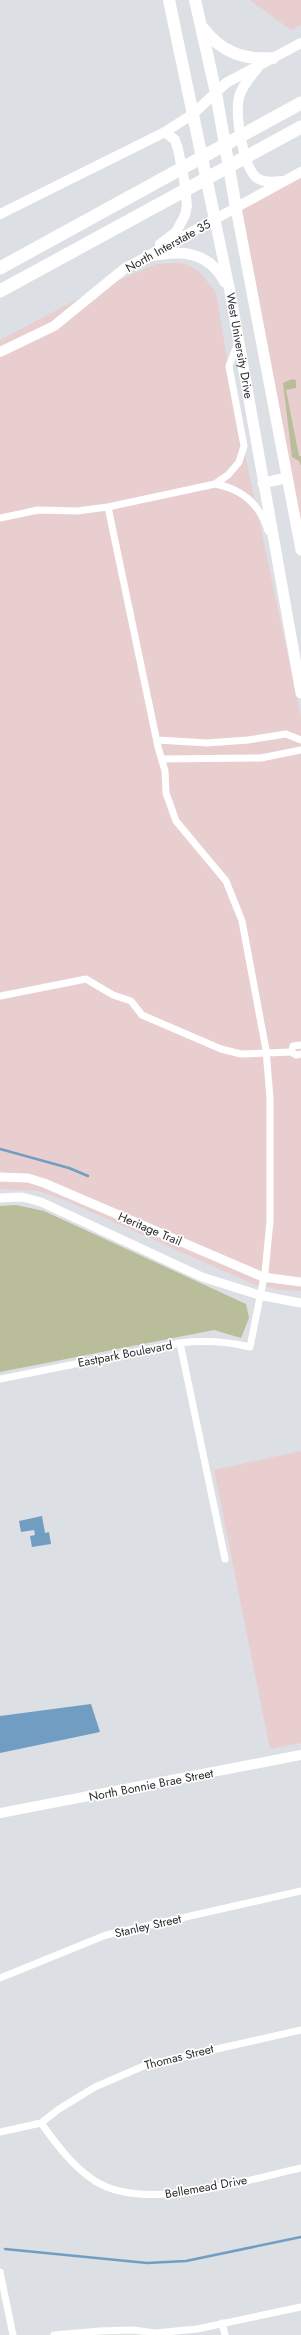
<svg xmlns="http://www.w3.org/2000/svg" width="301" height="2335" font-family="Jost,sans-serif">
<rect width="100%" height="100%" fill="#dcdfe4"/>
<path fill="#e8cece" d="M 250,0 L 301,0 L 301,25 L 291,30 Z
M 301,172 L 301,550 L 236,208 Z
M 172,263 L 186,264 L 200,272 L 216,293 L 237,417 L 301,717 L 301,1291 L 282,1290 L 253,1284 L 67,1201 L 39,1191 L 0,1189 L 0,340 L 74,301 L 133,274 L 156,264 Z
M 301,1451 L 301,1743 L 270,1749 L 214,1470 Z"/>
<path fill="#babd9a" d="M 292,379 L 296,380 L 296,388 L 286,390 L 299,456 L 301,456 L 301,466 L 299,461 L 292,457 L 283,383 Z
M 16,1205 L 44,1211 L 246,1304 L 249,1318 L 241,1338 L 214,1330 L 0,1372 L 0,1206 Z"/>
<path fill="#729dc3" d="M 42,1516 L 45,1533 L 49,1532 L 51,1544 L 32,1547 L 30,1536 L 35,1535 L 34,1530 L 21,1532 L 19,1521 Z
M 91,1704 L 100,1732 L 0,1753 L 0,1716 Z"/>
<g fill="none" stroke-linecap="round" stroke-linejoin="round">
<path stroke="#729dc3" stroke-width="2.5" d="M 0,1149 L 69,1168 L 88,1176
M 5,2249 L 147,2263 L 186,2261 L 301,2237"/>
<path stroke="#fff" stroke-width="7" d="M 215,484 L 228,475 L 239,462 L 244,446 L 229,366 L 238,343
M 0,518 L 38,510 L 77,511 L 108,507
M 157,740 L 207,743 L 248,740 L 286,734 L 301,740
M 162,759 L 261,758 L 301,750
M 0,996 L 86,979 L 113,995 L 131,1001 L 142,1015 L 221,1049 L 241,1054 L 291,1052 L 296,1055 L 301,1054
M 291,1052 L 293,1046 L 301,1045
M 180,1343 L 225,1559
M 0,1379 L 180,1343 C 205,1340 225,1341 250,1347 L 265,1272 L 270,1221 L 270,1098 L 266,1050 L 242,921 L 226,881 L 176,821 L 166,793 L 165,771 L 158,747 L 108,507 L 215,484 C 242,489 260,504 268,531
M 0,1978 L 106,1935 L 301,1891
M 41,2123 C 57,2145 72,2166 95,2181 C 145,2213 246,2180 301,2168
M 0,2132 L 41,2123 L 59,2109 L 95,2087 L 146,2065 L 301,2030
M 0,2272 L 13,2335
M 222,2323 L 225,2335
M 54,2335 L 100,2331 L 133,2330 L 155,2333 L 197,2329 L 301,2307"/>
<path stroke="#fff" stroke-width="9" d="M 0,1177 L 28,1178 L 44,1183 L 263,1277 L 301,1282
M 0,1198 L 22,1197 L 41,1202 L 202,1277 L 259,1295 L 301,1303"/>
<path stroke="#fff" stroke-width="10" d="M 257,69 C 250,77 242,86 239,97 C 235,114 243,168 257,178 C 264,183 273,182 281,181
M 0,214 L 165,132 L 193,114 L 226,83 L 301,43
M 160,244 L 176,232 L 185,215 L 187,206 L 184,179 L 178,149 L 175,140 L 165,132
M 0,352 L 54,326 L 124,269 L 301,172
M 0,1813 L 301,1755"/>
<g stroke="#fff" stroke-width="11">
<path d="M 236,208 L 301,550"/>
<path id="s1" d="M 215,220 L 230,292 L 301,693"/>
<path d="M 146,257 C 178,250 207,249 225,282"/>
<path d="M 263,483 L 286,478"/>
</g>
<path stroke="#fff" stroke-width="12" d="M 169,0 L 215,220
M 195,0 L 216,93 L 236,208
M 203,28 C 221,52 243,60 273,58"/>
<path stroke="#fff" stroke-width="13" d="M 0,268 L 301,103
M 0,291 L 301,127"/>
</g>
<g text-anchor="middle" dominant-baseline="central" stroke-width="3.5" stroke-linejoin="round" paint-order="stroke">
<g font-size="12" fill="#2a2b2d" stroke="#fff">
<text transform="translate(168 246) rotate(-29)">North Interstate 35</text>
<text stroke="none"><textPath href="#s1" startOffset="128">West University Drive</textPath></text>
<text transform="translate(150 1229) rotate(23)">Heritage Trail</text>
<text transform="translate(125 1354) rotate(-11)">Eastpark Boulevard</text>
<text transform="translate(151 1785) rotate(-11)">North Bonnie Brae Street</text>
<text transform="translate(148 1926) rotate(-13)">Stanley Street</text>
<text transform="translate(179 2057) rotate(-14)">Thomas Street</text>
<text transform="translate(206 2187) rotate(-10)">Bellemead Drive</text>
</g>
</g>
</svg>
